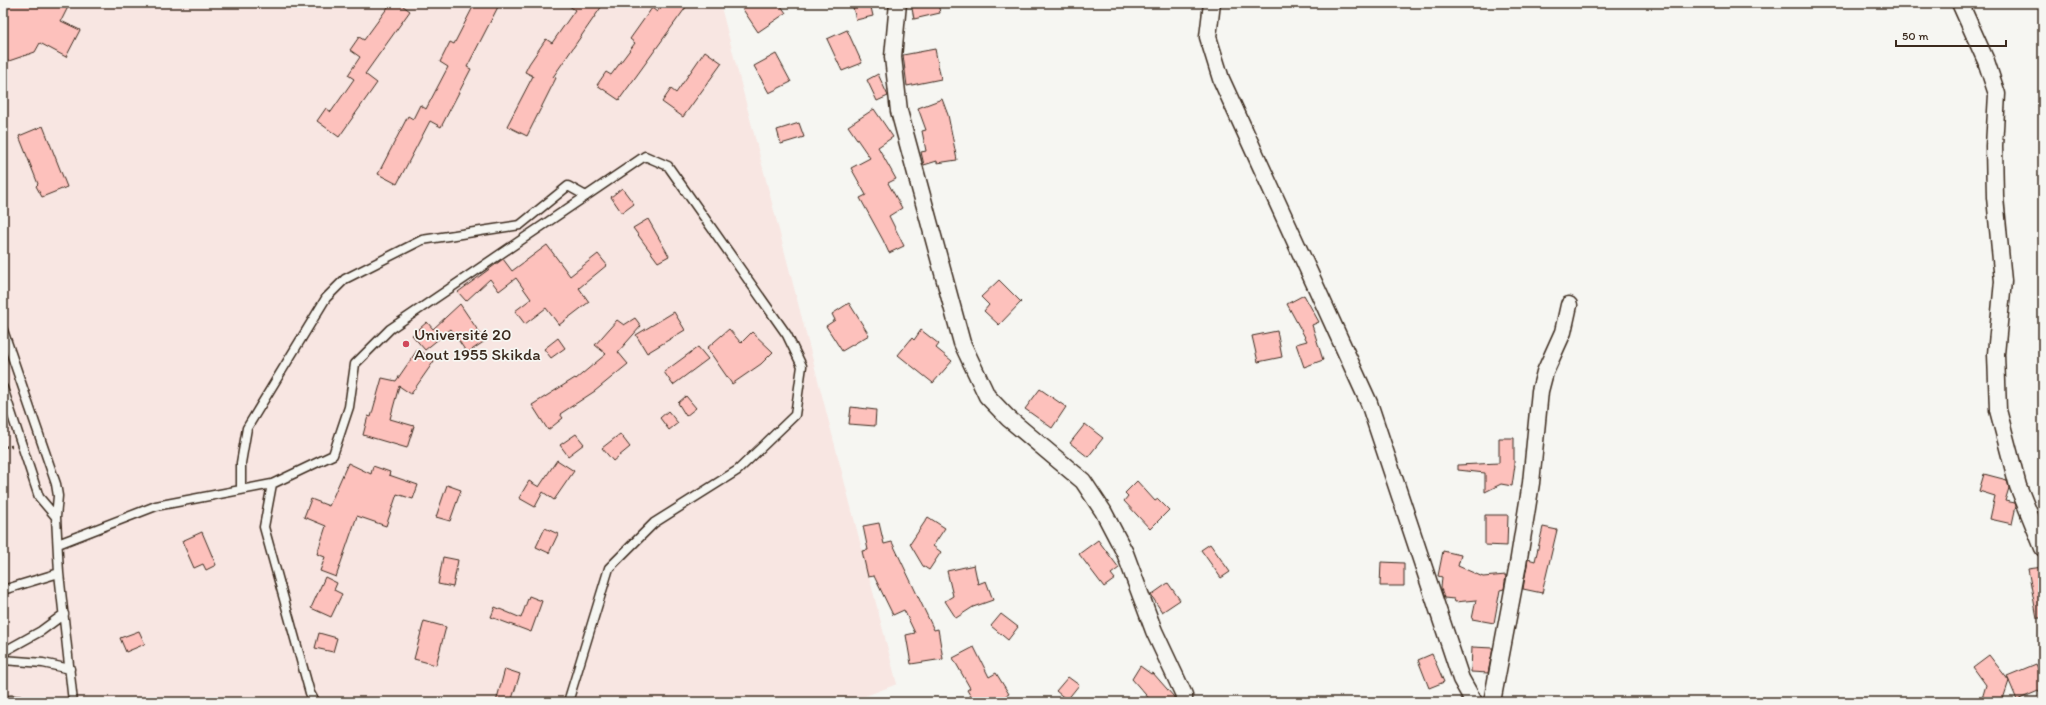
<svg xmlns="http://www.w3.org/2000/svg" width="2046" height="705" font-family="Itim,sans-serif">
<rect width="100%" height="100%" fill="#f6f6f2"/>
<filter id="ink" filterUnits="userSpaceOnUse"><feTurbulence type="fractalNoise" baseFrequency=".025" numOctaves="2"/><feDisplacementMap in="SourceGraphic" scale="8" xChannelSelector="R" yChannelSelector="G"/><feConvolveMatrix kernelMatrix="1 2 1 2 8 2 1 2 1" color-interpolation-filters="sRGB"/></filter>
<g filter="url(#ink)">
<path fill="#f8e6e2" d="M 3,3 L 720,3 L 897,684 L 850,702 L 3,702 Z"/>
<path fill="#fdc1bc" stroke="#3b2a1e" d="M 3,3 L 70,3 L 61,21 L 80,30 L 66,57 L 40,43 L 35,52 L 3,63 Z
M 391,3 L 399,3 L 410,11 L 365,74 L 377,83 L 339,137 L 317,121 L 326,108 L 331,112 L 354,79 L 348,75 L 360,57 L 350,50 L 359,37 L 364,40 Z
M 475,3 L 500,3 L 467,67 L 471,69 L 441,127 L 430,121 L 397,184 L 378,174 L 408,116 L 413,119 L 420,105 L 426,109 L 448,67 L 440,62 L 450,42 L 454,44 Z
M 565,3 L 604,3 L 553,77 L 556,78 L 527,136 L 507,126 L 533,76 L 525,72 L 529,64 L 546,39 L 552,43 L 575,10 Z
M 663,3 L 689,3 L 619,100 L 597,85 L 606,72 L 611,75 L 635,43 L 630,39 L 652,8 L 657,12 Z
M 750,3 L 779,3 L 786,13 L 758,32 L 742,8 Z
M 852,3 L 870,3 L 873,16 L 856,20 Z
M 911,3 L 938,3 L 940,13 L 914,19 Z
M 847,30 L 862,63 L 842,71 L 827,39 Z
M 935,49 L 941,79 L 907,86 L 903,55 Z
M 705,51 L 722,63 L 683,117 L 662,102 L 671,89 L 676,93 Z
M 776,54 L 791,82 L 769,93 L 754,66 Z
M 878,74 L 888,96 L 877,101 L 867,80 Z
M 942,99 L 948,115 L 957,160 L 937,163 L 937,161 L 924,165 L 921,152 L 926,151 L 922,131 L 926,130 L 918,108 Z
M 874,109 L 893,137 L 878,147 L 896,179 L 888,183 L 902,208 L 889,216 L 904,246 L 889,253 L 883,240 L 860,198 L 866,195 L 851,168 L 870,158 L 848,126 Z
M 799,123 L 804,137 L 781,144 L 777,130 Z
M 43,126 L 67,187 L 42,197 L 36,186 L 38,184 L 19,136 Z
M 622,188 L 634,204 L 622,213 L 611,197 Z
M 648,219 L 669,256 L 658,262 L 633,228 Z
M 547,245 L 570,276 L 598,254 L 607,265 L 579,288 L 589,302 L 559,325 L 546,308 L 525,324 L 515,311 L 531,299 L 516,278 L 499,291 L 490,279 L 466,301 L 458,292 L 503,259 L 512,271 Z
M 999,280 L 1021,302 L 999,325 L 984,311 L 989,305 L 981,297 Z
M 1304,295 L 1319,322 L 1312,325 L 1323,360 L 1304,367 L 1296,344 L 1307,341 L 1287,304 Z
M 849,303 L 869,335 L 842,351 L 826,326 L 835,320 L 832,314 Z
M 460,304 L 485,341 L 467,353 L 451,329 L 425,350 L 412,335 L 427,322 L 433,329 Z
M 674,312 L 685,330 L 647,353 L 636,335 Z
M 635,318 L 641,326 L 618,352 L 628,364 L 595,391 L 560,414 L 563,418 L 548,430 L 532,405 L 575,378 L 576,379 L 606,354 L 595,345 L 617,320 L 624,325 Z
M 729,329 L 741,343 L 752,332 L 773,352 L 761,364 L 732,384 L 707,348 Z
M 921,330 L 939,344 L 936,348 L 952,361 L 933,383 L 898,355 L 912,338 L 914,340 Z
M 1277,331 L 1282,357 L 1258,362 L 1252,336 Z
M 558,338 L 565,348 L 551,358 L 544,349 Z
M 698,347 L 708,359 L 673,385 L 664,372 Z
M 418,349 L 434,361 L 411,394 L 399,386 L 390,419 L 414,426 L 407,448 L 363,435 L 368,416 L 371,417 L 382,378 L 396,381 Z
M 1040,389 L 1066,407 L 1052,428 L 1025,409 Z
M 686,396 L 696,408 L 686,416 L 678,403 Z
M 851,407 L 876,410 L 875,426 L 849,424 Z
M 668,411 L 678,423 L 669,430 L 660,418 Z
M 1085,424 L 1103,438 L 1088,457 L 1070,443 Z
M 576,434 L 584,444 L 568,456 L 560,445 Z
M 620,434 L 630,447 L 613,461 L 602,448 Z
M 1499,438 L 1514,438 L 1514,465 L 1515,465 L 1512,486 L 1501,484 L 1485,492 L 1485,473 L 1458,470 L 1458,465 L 1499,463 Z
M 557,460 L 574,471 L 554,500 L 543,492 L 535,507 L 519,498 L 529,481 L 539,487 Z
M 348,463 L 371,474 L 373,466 L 390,472 L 389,475 L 418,485 L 413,499 L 397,494 L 386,526 L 357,516 L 336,577 L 320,571 L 325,557 L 317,554 L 326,526 L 304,517 L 311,499 L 329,506 Z
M 1984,474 L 2007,480 L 2009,488 L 2005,501 L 2015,503 L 2016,506 L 2012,524 L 1990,519 L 1995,496 L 1979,491 Z
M 1137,481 L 1155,501 L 1158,499 L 1169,510 L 1150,529 L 1124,501 L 1128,496 L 1125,493 Z
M 447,485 L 461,490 L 450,521 L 436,517 Z
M 1485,515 L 1508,515 L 1507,546 L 1485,545 Z
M 928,517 L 945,528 L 933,546 L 941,552 L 929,570 L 923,566 L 910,544 Z
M 879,523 L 884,544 L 892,542 L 934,630 L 938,629 L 943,659 L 911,664 L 906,635 L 915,633 L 904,610 L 893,615 L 874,576 L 868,577 L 862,551 L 868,550 L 863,526 Z
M 1543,527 L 1557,530 L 1542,593 L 1523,589 L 1528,559 L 1535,561 Z
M 545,528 L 558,534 L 549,553 L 536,547 Z
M 202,532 L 216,565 L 206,570 L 203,564 L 194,568 L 182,541 Z
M 1098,540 L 1119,568 L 1111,574 L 1115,579 L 1104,587 L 1079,554 Z
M 1210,544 L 1230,572 L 1221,578 L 1201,550 Z
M 1443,551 L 1461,555 L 1458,566 L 1483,577 L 1506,575 L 1504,589 L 1500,590 L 1494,623 L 1472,619 L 1476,600 L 1455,602 L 1454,599 L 1444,598 L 1441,588 L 1442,577 L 1438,576 Z
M 443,557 L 458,560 L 453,587 L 438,584 Z
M 1381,562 L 1404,563 L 1404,586 L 1380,586 Z
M 974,565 L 978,584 L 986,581 L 993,600 L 973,607 L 956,618 L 945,601 L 953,596 L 947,571 Z
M 2043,567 L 2043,618 L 2037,618 L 2028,569 Z
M 325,577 L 337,583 L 334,590 L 342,594 L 331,617 L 311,608 Z
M 1168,583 L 1180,600 L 1162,612 L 1151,595 Z
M 529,596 L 542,601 L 531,632 L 491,617 L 495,607 L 521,618 Z
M 1001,614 L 1018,627 L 1008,640 L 991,626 Z
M 424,621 L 446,627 L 436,665 L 414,659 Z
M 139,631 L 145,644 L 126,652 L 120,638 Z
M 319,633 L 337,638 L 333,652 L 315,648 Z
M 974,647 L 989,677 L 996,673 L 1009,694 L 995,702 L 974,702 L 967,690 L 970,688 L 953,658 Z
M 1472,647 L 1493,648 L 1488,673 L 1471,672 Z
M 1432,654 L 1444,682 L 1429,688 L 1418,660 Z
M 1989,655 L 2009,681 L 2002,702 L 1981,702 L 1986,685 L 1973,667 Z
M 2036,664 L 2043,680 L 2043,689 L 2017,700 L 2007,676 Z
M 1140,666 L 1151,674 L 1153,673 L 1174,697 L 1174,702 L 1152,702 L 1132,679 Z
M 505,669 L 520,674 L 511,702 L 496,702 Z
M 1068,677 L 1079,685 L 1067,700 L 1056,691 Z"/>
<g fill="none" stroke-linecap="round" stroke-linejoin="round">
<defs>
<path id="service" d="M 3,330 L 56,484 L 58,496 L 56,517 L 39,497 L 3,388
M 272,484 L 264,527 L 310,693 L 315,702
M 241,490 L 241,463 L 247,428 L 326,298 L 345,279 L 422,240 L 520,225 L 568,186 L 586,196
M 56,517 L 59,573 L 73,702
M 58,544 L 156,506 L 272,484 L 333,455 L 349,407 L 355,364 L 390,329 L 645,156 L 668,166 L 787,335 L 802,366 L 795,415 L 738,470 L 654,523 L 609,568 L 568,702
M 3,590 L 59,573
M 3,652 L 41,631 L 64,614
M 3,660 L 43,663 L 70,669
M 3,701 L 11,700 L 32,702"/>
<path id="minor" d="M 898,3 L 893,57 L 899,111 L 962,343 L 987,396 L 1008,418 L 1083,481 L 1103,511 L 1125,553 L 1154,631 L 1184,695 L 1184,702
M 1212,3 L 1208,37 L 1221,79 L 1369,403 L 1461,679 L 1474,702
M 1960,3 L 1986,61 L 1997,94 L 1994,146 L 1995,197 L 2003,281 L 1996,354 L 1998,410 L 2018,486 L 2043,548
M 1492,702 L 1518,564 L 1531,483 L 1540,391 L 1545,372 L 1563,332 L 1569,305"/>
</defs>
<use href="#service" stroke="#3b2a1e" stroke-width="11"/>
<use href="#minor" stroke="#3b2a1e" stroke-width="19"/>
<path stroke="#3b2a1e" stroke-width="2.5" stroke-dasharray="4 3" stroke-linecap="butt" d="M 3,447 L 12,446"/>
<use href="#service" stroke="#f6f6f2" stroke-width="8"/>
<use href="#minor" stroke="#f6f6f2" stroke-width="16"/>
</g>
</g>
<circle fill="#d1495b" stroke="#f6f6f2" stroke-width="1.5" cx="406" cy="344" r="4"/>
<g text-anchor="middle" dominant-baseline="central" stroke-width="3.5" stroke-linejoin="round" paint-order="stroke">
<g font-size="17" fill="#3b2a1e" stroke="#f6f6f2" text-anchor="start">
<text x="414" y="334">Université 20<tspan x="414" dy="20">Aout 1955 Skikda</tspan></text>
</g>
</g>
<rect width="2046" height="705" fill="none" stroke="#f6f6f2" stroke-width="16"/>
<rect x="8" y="8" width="2030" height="689" fill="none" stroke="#3b2a1e" stroke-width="1.5" filter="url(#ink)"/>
<path d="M1896 40v6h110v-6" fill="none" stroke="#3b2a1e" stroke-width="2"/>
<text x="1902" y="40" font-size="12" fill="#3b2a1e" stroke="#f6f6f2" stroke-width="3" paint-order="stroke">50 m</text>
</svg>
